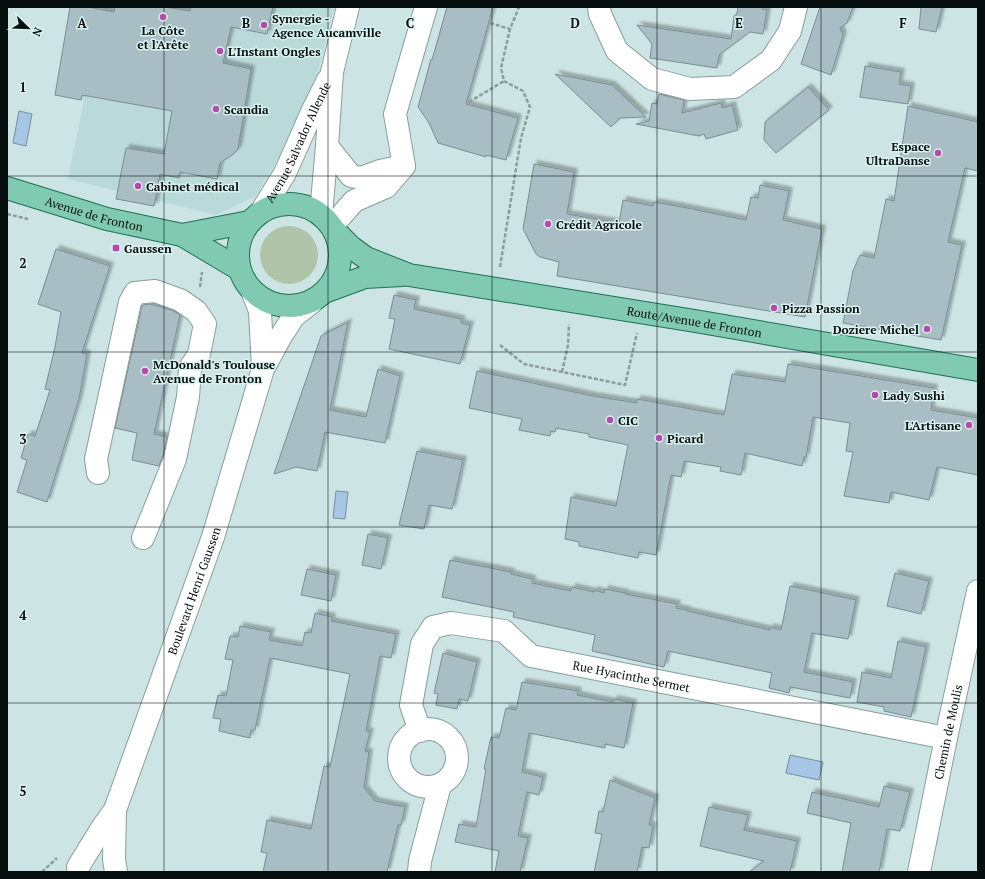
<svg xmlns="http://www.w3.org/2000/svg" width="985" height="879" font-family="'PT Serif',serif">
<defs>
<filter id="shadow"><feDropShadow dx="3.5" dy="-3.5" stdDeviation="1" flood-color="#0004"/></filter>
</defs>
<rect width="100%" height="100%" fill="#cce4e3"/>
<path fill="#b9dad9" d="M 103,7 L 334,7 L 316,80 L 282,153 L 255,196 L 216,215 L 68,179 Z"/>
<path fill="#b0c4aa" d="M260 255a29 29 0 1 1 58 0a29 29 0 1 1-58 0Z"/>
<path fill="#a6c6e6" stroke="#768ea5" d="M 19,111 L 32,114 L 26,146 L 13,143 Z
M 336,491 L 348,492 L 345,519 L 333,518 Z
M 790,755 L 823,762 L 819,780 L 786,773 Z"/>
<path fill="#a8bdc4" stroke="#798d94" filter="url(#shadow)" d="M 70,7 L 88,7 L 114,12 L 115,7 L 165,7 L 190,11 L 191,7 L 273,7 L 267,34 L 231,27 L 223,63 L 251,69 L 238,149 L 232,155 L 220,163 L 217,179 L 180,172 L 179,178 L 160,174 L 154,206 L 116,199 L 126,148 L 164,154 L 172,111 L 82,95 L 81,100 L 55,95 Z
M 447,7 L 493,7 L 466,104 L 518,118 L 506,160 L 486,155 L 486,157 L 438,143 L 429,123 L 418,107 L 431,59 L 432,60 Z
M 738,7 L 762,7 L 762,9 L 767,10 L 763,34 L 750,32 L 719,55 L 717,68 L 650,58 L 652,44 L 637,25 L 731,39 L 734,16 L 737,14 Z
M 820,7 L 853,7 L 847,23 L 840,28 L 843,35 L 831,75 L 801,64 Z
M 921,7 L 942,7 L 936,32 L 919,29 Z
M 865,66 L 901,72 L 899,84 L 911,86 L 908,104 L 860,97 Z
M 555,74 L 612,85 L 646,117 L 620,118 L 611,127 Z
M 808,87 L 829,110 L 776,153 L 764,140 L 765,122 Z
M 659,94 L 684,100 L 682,113 L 721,103 L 722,108 L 732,105 L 738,130 L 706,139 L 704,134 L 699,136 L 636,124 L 649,121 L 652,103 L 657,104 Z
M 908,106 L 978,122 L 978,171 L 965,168 L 948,242 L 962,245 L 941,340 L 843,323 L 853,271 L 860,255 L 874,258 L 886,199 L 894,201 Z
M 534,164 L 574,172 L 567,214 L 619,223 L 623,200 L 653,206 L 654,202 L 682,207 L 746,220 L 751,197 L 758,198 L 760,185 L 789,191 L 783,220 L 822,229 L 805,317 L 557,276 L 559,262 L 540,257 L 536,254 L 523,229 Z
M 56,249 L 110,266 L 82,353 L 87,354 L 79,399 L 47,502 L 17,492 L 27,460 L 21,458 L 28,434 L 35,436 L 50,390 L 45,389 L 55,347 L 61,312 L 38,304 Z
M 394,295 L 416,300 L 414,309 L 461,319 L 461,323 L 470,325 L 460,364 L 389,349 L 395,319 L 389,318 Z
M 149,304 L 161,307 L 174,311 L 180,315 L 154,434 L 167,437 L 163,455 L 159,466 L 132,460 L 137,433 L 115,428 L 142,306 L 143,305 Z
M 348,322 L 330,410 L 366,417 L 378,369 L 400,376 L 385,443 L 325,432 L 317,471 L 296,467 L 274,474 L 321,336 Z
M 788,364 L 934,388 L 931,410 L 978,418 L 978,475 L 937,467 L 929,500 L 891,492 L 889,503 L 844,496 L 853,452 L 846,451 L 850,423 L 813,417 L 806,457 L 804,457 L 802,466 L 745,453 L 741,475 L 720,471 L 721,467 L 684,461 L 681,477 L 671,475 L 656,555 L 639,552 L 638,558 L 579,546 L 579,542 L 565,539 L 571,497 L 616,506 L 628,445 L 589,437 L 589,434 L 556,428 L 555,432 L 551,431 L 550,436 L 519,430 L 522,419 L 469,408 L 477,371 L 593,396 L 637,403 L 637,399 L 724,415 L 732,374 L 785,382 Z
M 417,451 L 463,460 L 452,509 L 429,505 L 424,529 L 399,525 Z
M 368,534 L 388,538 L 381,569 L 362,565 Z
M 450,560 L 511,572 L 511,574 L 532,579 L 532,583 L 571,591 L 572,587 L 594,592 L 594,590 L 604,593 L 605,589 L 625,593 L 625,594 L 667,602 L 677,604 L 676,608 L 687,610 L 687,611 L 770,630 L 770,627 L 781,630 L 790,586 L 856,600 L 848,639 L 812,633 L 804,672 L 853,682 L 850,698 L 790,687 L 789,693 L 769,688 L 772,673 L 668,651 L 664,667 L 592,651 L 595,635 L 513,617 L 514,612 L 442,597 Z
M 307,569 L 336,575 L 331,601 L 301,595 Z
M 895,573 L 929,581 L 921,614 L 887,606 Z
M 315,613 L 332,617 L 331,621 L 396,634 L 391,658 L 380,656 L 366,731 L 370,732 L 365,751 L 369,752 L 364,788 L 375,801 L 405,807 L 401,825 L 398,825 L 387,872 L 263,872 L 267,853 L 261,852 L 267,820 L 311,829 L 324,766 L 330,767 L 350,674 L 270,658 L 255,730 L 251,730 L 250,738 L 219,731 L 221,719 L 213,718 L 218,695 L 226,696 L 233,660 L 225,659 L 230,636 L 238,637 L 240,626 L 271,632 L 269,640 L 302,646 L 305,632 L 311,633 Z
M 898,641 L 926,647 L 911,717 L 884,711 L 884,707 L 857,702 L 862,672 L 891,678 Z
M 443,653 L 477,662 L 468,701 L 459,699 L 457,709 L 436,705 L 438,694 L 434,693 Z
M 522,682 L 578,691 L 577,695 L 613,702 L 614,699 L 633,703 L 624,748 L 605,744 L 605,748 L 529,733 L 522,772 L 543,777 L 539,795 L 527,792 L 518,836 L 528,838 L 520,872 L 495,872 L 499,851 L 455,842 L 459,824 L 476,827 L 486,769 L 484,769 L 491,737 L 499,738 L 506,708 L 516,710 Z
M 610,780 L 655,798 L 649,825 L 653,826 L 649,848 L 642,847 L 637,872 L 594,872 L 602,834 L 595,833 L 599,811 L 603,812 Z
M 884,786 L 910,792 L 900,831 L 887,829 L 879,872 L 842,872 L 851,823 L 807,813 L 812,792 L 879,807 Z
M 709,807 L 748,815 L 744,830 L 797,841 L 790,872 L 749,872 L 764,861 L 700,846 Z"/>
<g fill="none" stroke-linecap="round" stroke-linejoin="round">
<defs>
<g id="minor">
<path d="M 599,7 L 600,14 L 617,51 L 652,79 L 690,89 L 734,87 L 771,60 L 790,31 L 796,7"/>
<path d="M 327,146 L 351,176 L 361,178 L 380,171 L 404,166"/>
<path d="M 404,166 L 395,114 L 426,7"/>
<path id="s1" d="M 261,212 L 285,173 L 313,110 L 328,80"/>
<path d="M 321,214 L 327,146 L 332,72 L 348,7"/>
<path d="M 332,226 L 354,201 L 386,187 L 404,166"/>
<path d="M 253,293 L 260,311 L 263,369"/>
<path d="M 98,473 L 96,459 L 130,302 L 135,293 L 155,291 L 180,300 L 196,311 L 205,324 L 199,354 L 190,368 L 188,397 L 175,459 L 143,538"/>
<circle cx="428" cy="758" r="29"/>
<path id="s2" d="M 420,731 L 411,705 L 422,644 L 433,627 L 451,623 L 504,631 L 531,656 L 946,738"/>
<path d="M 115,810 L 114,859 L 116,872"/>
<path id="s3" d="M 78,867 L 102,828 L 115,810 L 213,537 L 263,369 L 281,336 L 294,316 L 312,302"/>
<path d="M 419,872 L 420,861 L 440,785"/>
<path id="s4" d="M 919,872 L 946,738 L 978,591"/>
</g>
<g id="major">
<path id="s5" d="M 7,188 L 107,219 L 182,235 L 239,269"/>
<circle cx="289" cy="255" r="51"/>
<path id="s6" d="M 334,230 L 351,247 L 366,258 L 409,275 L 695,321 L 978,370"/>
<path d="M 182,235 L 249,222"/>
<path d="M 327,291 L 365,277 L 402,275"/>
</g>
</defs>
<use href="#minor" stroke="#879e9d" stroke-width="24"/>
<use href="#major" stroke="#1d7056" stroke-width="24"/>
<path stroke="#8a9d9c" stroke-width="2.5" stroke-dasharray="4 2" stroke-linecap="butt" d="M 490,23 L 510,29
M 469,102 L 504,81
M 7,214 L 28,219
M 500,267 L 521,138 L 530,107 L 523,91 L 504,81 L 501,68 L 510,29 L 519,7
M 200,287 L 202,272
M 500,345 L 524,364 L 625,385 L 637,333
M 562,372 L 568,345 L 569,324
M 42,872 L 57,858"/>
<use href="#minor" stroke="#fff" stroke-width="22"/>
<use href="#major" stroke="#7fcab1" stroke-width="22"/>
</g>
<path fill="none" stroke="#060d0d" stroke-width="1" stroke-opacity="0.55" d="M 164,7 L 164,872M 328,7 L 328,872M 492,7 L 492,872M 657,7 L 657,872M 821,7 L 821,872M 7,176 L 978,176M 7,352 L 978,352M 7,527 L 978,527M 7,703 L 978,703"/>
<g fill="#b64aab" stroke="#d9f2f0" stroke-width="1.5">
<circle cx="163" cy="17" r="4"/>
<circle cx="264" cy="25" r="4"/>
<circle cx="220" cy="51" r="4"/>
<circle cx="216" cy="109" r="4"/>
<circle cx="938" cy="153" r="4"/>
<circle cx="138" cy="186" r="4"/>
<circle cx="548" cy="224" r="4"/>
<rect x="112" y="244" width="8" height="8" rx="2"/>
<circle cx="774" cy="308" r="4"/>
<circle cx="927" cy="329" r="4"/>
<circle cx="145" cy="371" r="4"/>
<circle cx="875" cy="395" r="4"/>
<circle cx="610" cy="420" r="4"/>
<circle cx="969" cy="425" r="4"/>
<circle cx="659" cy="438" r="4"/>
</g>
<g text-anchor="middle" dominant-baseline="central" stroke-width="3" stroke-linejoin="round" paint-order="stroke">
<g font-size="12" font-weight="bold" fill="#060d0d" stroke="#d9f2f0" text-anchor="start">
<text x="272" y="18">Synergie -<tspan x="272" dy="14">Agence Aucamville</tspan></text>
<text x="163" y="30" text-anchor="middle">La Côte<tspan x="163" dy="14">et l'Arête</tspan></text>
<text x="228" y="51">L'Instant Ongles</text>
<text x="224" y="109">Scandia</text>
<text x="930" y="146" text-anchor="end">Espace<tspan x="930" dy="14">UltraDanse</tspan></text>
<text x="146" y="186">Cabinet médical</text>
<text x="556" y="224">Crédit Agricole</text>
<text x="124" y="248">Gaussen</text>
<text x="782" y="308">Pizza Passion</text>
<text x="919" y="329" text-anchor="end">Doziere Michel</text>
<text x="153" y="364">McDonald's Toulouse<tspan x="153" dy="14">Avenue de Fronton</tspan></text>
<text x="883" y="395">Lady Sushi</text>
<text x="618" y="420">CIC</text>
<text x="961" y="425" text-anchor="end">L'Artisane</text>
<text x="667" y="438">Picard</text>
</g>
<g font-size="12" fill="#060d0d" stroke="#d9f2f0">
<text stroke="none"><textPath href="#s1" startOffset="79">Avenue Salvador Allende</textPath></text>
<text stroke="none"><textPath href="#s5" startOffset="91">Avenue de Fronton</textPath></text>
<text stroke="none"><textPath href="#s6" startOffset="378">Route/Avenue de Fronton</textPath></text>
<text stroke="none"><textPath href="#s3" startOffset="301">Boulevard Henri Gaussen</textPath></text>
<text stroke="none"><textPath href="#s2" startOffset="321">Rue Hyacinthe Sermet</textPath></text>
<text stroke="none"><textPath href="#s4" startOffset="143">Chemin de Moulis</textPath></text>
</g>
</g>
<g font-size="13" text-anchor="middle" font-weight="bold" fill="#060d0d" stroke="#d9f2f0" stroke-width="3" stroke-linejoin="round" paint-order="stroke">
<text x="82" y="28">A</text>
<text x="246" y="28">B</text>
<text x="410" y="28">C</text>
<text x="575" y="28">D</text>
<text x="739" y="28">E</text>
<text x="903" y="28">F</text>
<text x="23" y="92">1</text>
<text x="23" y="268">2</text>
<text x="23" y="444">3</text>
<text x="23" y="620">4</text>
<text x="23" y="796">5</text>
</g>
<rect width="985" height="879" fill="none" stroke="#060d0d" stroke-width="16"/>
<g transform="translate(28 28) rotate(113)" stroke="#d9f2f0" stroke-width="3" paint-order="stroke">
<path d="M0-3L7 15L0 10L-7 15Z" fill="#060d0d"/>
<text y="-6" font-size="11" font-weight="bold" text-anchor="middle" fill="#060d0d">N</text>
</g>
</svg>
